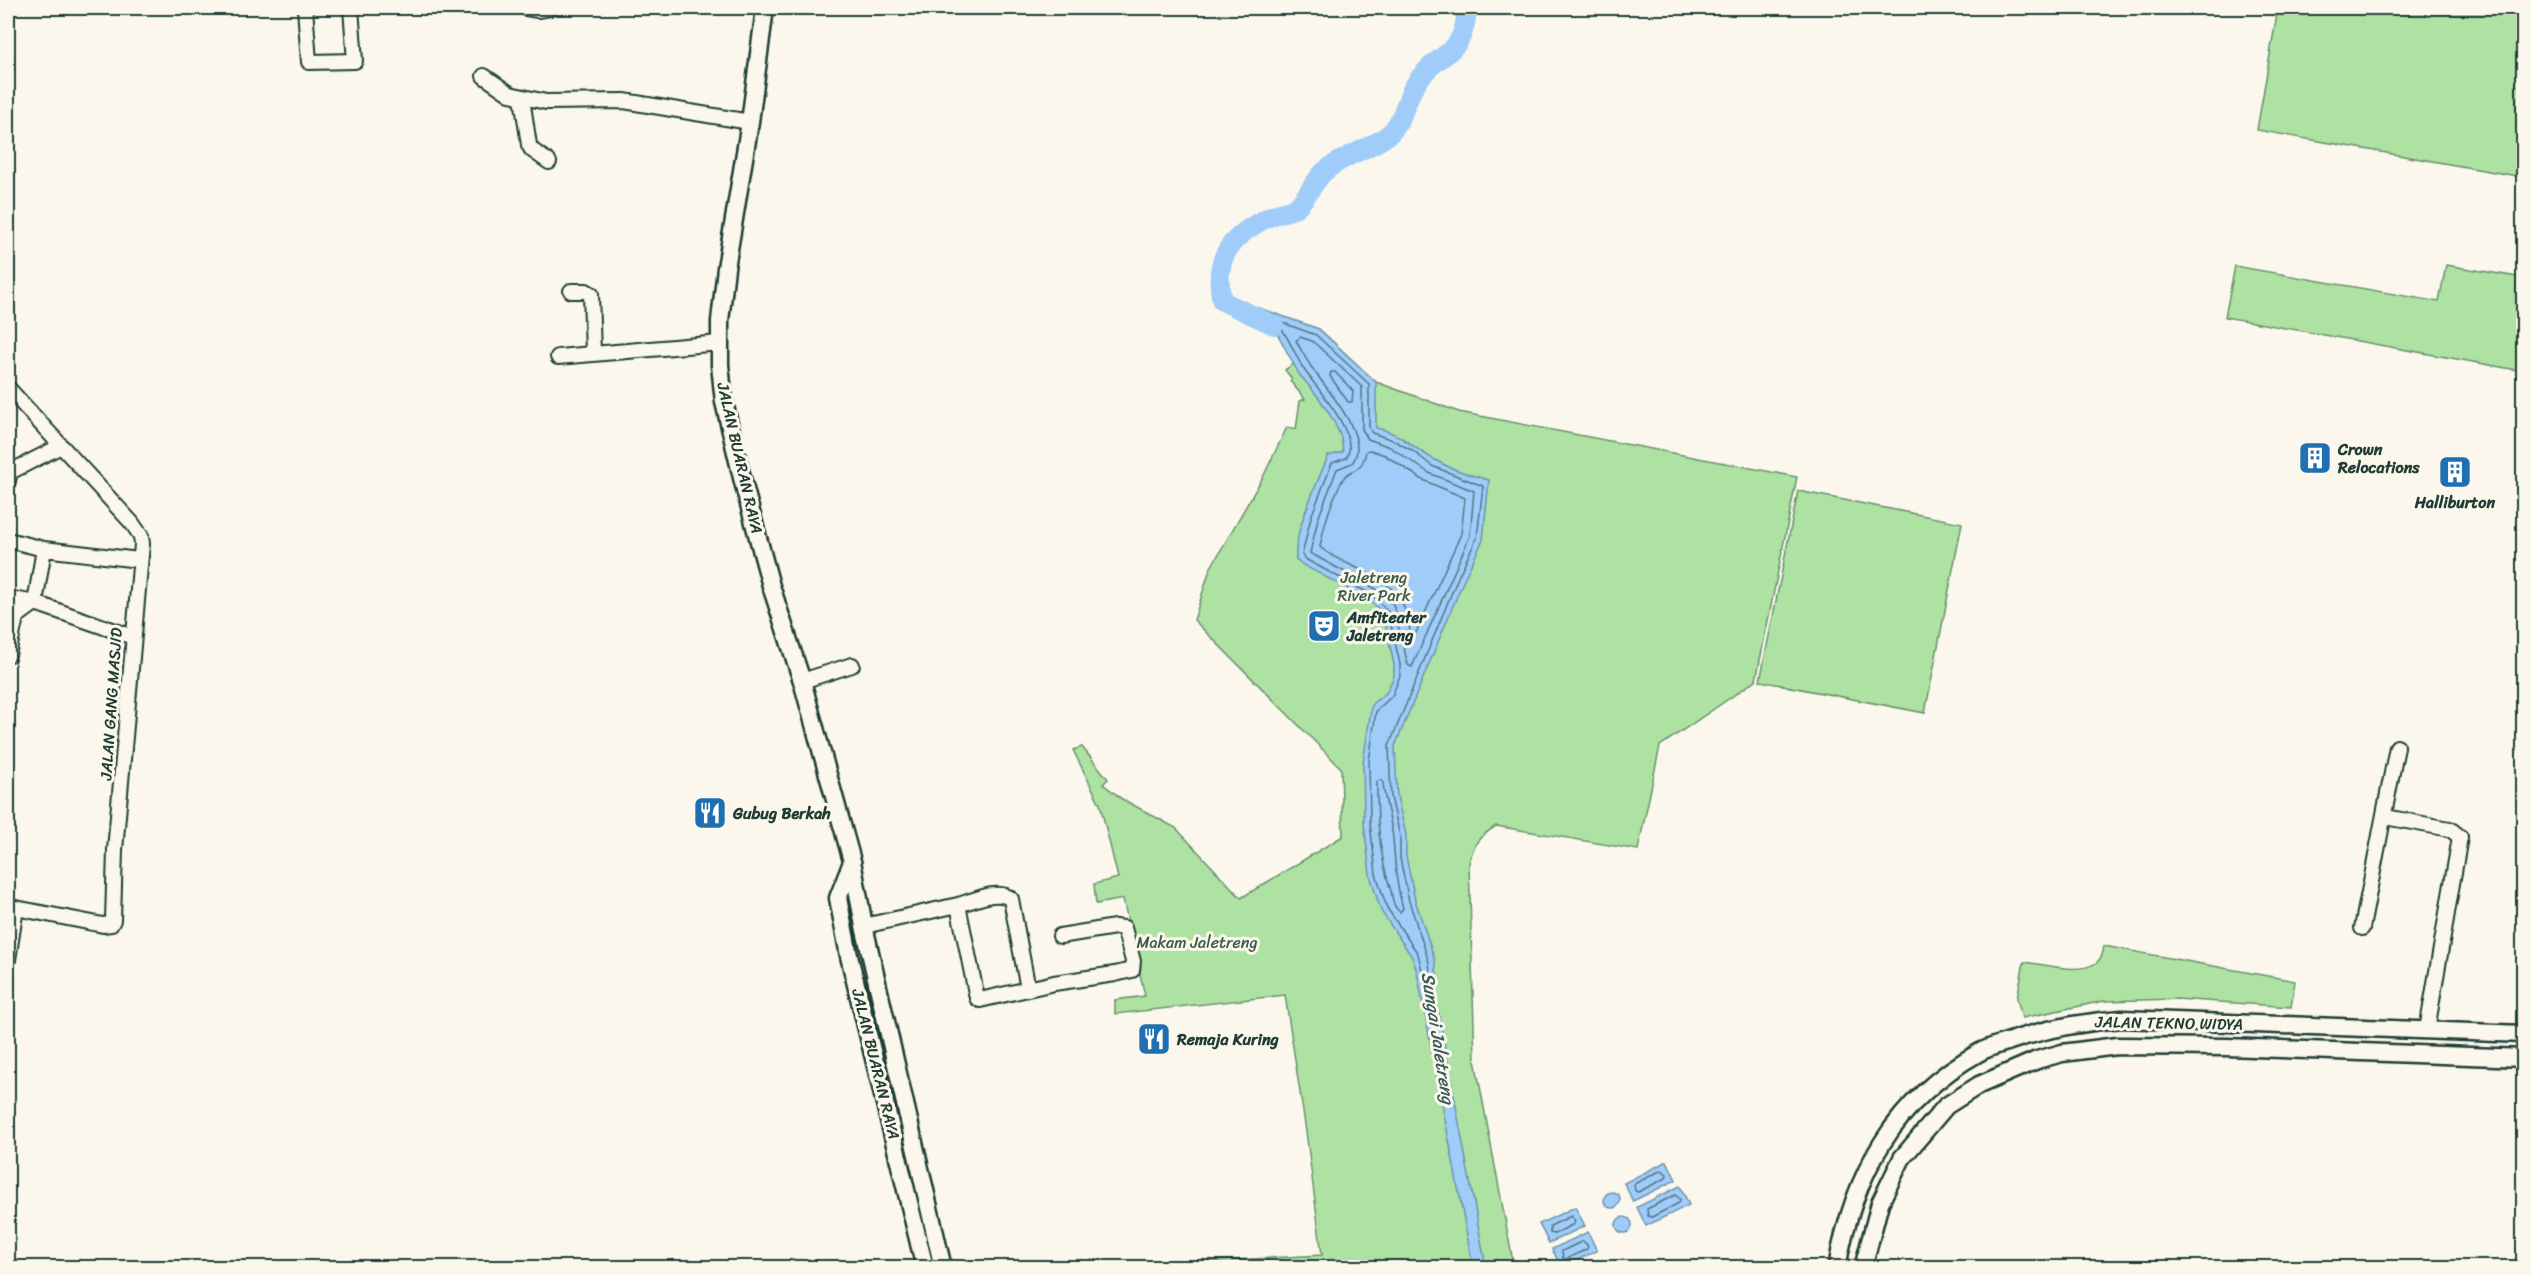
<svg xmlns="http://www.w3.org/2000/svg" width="2531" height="1275" font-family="Sriracha,sans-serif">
<rect width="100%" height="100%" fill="#fbf7ec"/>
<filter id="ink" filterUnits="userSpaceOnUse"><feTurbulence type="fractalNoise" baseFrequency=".0167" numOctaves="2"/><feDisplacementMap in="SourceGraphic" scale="12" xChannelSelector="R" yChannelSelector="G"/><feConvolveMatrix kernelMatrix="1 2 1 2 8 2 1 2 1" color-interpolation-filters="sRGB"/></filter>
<g filter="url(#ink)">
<path fill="#aee2a3" stroke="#66906c" stroke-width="1.5" d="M 2278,8 L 2523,8 L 2523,177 L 2257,130 Z
M 2446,265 L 2523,278 L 2523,371 L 2225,317 L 2235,266 L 2439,302 Z
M 1319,329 L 1376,382 L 1459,412 L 1797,477 L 1756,680 L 1660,746 L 1638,850 L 1496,826 C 1479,837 1473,843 1469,864 L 1475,1060 L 1514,1267 L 1326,1267 L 1323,1258 L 1323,1267 L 1144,1267 L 1144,1265 L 1322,1255 L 1306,1131 L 1285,995 L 1115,1014 L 1115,1000 L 1145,996 L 1123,899 L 1096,904 L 1094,884 L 1118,878 L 1100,804 L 1073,750 L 1082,747 L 1108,779 L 1103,784 L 1122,799 L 1176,828 L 1241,898 L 1343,836 L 1341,768 L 1194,620 L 1210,569 L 1264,475 L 1287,427 L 1296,429 L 1300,401 L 1305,399 L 1290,381 L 1292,379 L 1285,370 L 1293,364 Z
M 1798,491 L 1962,523 L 1925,713 L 1760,681 Z
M 762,808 L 781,810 L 788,813 L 768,818 L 760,814 Z
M 2104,946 L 2295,981 L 2291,1007 L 2177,999 L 2104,1001 L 2022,1018 L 2017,998 L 2024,962 C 2044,964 2078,975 2096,963 C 2102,959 2103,952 2104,946 Z"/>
<path fill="#9fccf9" stroke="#6c93aa" stroke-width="1.5" d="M 1259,308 L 1319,329 L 1376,382 L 1376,428 C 1403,433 1414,450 1437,461 C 1453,470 1471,475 1489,480 L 1483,540 L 1465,577 L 1395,746 L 1397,796 L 1406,835 L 1406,856 L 1415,900 L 1435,960 L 1438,984 L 1434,989 L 1486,1267 L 1473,1267 L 1417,972 L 1412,957 L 1381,911 L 1370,875 L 1364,823 L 1363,762 L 1371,709 L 1373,703 L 1386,693 L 1394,676 L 1394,665 L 1383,613 L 1369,600 L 1303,565 L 1296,559 C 1293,532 1318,482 1328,456 L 1343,452 L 1341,437 L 1332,418 L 1319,398 L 1299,374 L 1277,333 L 1245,318 Z
M 1667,1161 L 1676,1180 L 1633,1201 L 1624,1183 Z
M 1680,1186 L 1689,1205 L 1646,1226 L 1637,1207 Z
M1604 1200a8 8 0 1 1 16 0a8 8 0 1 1-16 0Z
M 1575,1207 L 1585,1226 L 1549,1243 L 1539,1224 Z
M1616 1225a8 8 0 1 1 16 0a8 8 0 1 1-16 0Z
M 1588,1232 L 1597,1251 L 1561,1267 L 1552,1249 Z"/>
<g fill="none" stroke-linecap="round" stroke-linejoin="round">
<path stroke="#527683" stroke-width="1.5" d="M 1283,323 L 1316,335 L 1369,384 L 1369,427 L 1372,433 L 1393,440 L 1413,451 L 1432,466 L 1483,486 L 1477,538 L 1459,575 L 1389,746 L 1391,797 L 1400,836 L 1400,858 L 1409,901 L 1429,962 L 1431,981 L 1428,985 L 1425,983 L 1418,954 L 1387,908 L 1376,874 L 1370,823 L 1369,762 L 1376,711 L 1392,696 L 1400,676 L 1400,664 L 1388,612 L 1372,595 L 1307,560 L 1302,555 L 1311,517 L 1332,463 L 1346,458 C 1362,435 1314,386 1303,368 C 1295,355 1290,339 1280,327 Z
M 1300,337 L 1312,341 L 1319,347 L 1362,387 L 1362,429 L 1368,439 L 1390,447 L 1429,473 L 1474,491 L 1470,536 L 1412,667 L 1408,665 L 1393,604 L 1376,589 L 1310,553 L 1318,519 L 1337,469 L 1352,463 C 1373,437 1323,386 1310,365 C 1305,358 1301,349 1296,341 Z
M 1331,372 L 1335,372 L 1353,391 L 1352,402 L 1348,402 L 1330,376 Z
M 1370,450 L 1385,455 L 1423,480 L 1465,498 L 1461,534 L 1414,637 L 1411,635 C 1408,625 1407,612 1402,603 C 1387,572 1343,568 1320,547 C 1324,525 1332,499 1343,479 C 1350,467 1362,475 1366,451 Z
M 1380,780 L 1383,782 C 1384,801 1391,819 1393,838 C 1395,862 1396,885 1403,908 L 1400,912 C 1393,907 1393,900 1391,891 C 1379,854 1377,821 1377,782 Z
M 1662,1170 L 1667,1174 L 1666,1178 L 1638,1192 L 1635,1191 L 1634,1184 Z
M 1675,1195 L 1680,1199 L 1679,1203 L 1652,1217 L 1648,1216 L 1647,1209 Z
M 1571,1216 L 1575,1221 L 1574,1224 L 1554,1234 L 1550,1233 L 1550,1226 Z
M 1583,1241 L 1588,1246 L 1587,1249 L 1566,1259 L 1563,1258 L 1562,1251 Z"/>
<path stroke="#9fccf9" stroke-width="20" d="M 1274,325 L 1222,301 C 1212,256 1233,234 1271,216 C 1278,213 1286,212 1293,209 C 1304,204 1314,180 1325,171 C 1344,155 1370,149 1388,135 C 1404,122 1405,99 1416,83 C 1439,49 1464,59 1467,8"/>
<defs>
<path id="minor" d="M 305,8 L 309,62 L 355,61 L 351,8
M 526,8 L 538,10 L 550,8
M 484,76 L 510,94 L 546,102 L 624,101 L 750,122
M 522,98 L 529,145 L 532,150 L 549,162
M 571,291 L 586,291 L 591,294 L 593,353
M 558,357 L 720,343
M 8,388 L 132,523 L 141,536 L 142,544 L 115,850 L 113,920 L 111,924 L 103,925 L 16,908 L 8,960
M 8,481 L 10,472 L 61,446
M 8,540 L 44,549 L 139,560
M 8,598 L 35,603 L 133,637
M 8,655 L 16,617 L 35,603 L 44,549
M 802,681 L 852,665
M 2385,817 L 2450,829 L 2460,837 L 2427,1030
M 958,905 C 973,901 998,888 1011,899 L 1028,989
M 864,926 L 958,905 L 977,998 L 980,1000 L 1054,983 L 1115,974 L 1132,970 L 1133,961 L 1124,928 L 1115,927 L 1060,936
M 2362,928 L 2397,747"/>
<path id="major" d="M 765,8 L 750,122 L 726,268 L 720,321 L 720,365 L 724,402 L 743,482 L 771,586 L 802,681 L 852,861 L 864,926 L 943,1268
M 852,862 L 838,898 L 849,956 L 925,1268
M 1837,1268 C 1853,1174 1895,1099 1980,1052 C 1989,1047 2001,1044 2010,1041 C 2047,1028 2083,1022 2122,1019 L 2524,1034
M 1863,1268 L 1880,1203 L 1902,1158 L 1946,1106 L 1979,1085 L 2037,1060 L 2062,1053 L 2117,1046 L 2226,1047 L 2524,1058"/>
</defs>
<use href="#minor" stroke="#1f3d34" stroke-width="18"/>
<use href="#major" stroke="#1f3d34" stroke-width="21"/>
<use href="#minor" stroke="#fbf7ec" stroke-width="14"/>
<use href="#major" stroke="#fbf7ec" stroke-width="16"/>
</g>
</g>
<defs>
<symbol id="building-square" viewBox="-11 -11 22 22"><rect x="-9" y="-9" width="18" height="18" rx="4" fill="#1f6fb2" stroke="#fbf7ec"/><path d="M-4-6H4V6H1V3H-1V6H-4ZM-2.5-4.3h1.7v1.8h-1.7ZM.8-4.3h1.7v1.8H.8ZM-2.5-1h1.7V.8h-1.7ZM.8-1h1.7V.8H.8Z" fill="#fff"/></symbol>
<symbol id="theatre-square" viewBox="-11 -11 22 22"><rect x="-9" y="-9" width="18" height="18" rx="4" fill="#1f6fb2" stroke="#fbf7ec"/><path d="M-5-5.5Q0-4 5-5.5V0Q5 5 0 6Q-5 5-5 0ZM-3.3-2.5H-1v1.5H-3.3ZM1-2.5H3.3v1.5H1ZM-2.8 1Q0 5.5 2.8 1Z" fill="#fff"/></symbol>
<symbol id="restaurant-square" viewBox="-11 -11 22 22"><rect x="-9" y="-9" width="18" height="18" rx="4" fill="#1f6fb2" stroke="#fbf7ec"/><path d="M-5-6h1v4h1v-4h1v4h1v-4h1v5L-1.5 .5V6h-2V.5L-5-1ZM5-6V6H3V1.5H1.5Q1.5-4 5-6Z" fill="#fff"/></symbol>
</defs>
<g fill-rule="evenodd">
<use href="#building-square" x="2296" y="439" width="38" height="38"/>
<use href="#building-square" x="2436" y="453" width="38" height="38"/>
<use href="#theatre-square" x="1305" y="607" width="38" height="38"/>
<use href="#restaurant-square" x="691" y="794" width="38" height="38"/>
<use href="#restaurant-square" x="1135" y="1020" width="38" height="38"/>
</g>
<g text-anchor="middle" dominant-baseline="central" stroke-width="6" stroke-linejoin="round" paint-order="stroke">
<g font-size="16" font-weight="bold" fill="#1f3d34" stroke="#fbf7ec" text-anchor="start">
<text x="2338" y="449">Crown<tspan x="2338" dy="18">Relocations</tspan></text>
<text x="2455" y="502" text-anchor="middle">Halliburton</text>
<text x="1347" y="617">Amfiteater<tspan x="1347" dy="18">Jaletreng</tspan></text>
<text x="733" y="813">Gubug Berkah</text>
<text x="1177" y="1039">Remaja Kuring</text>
</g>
<g font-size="16" fill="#1f3d34" stroke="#fbf7ec">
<text transform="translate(740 458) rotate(77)">JALAN BUARAN RAYA</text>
<text transform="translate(111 704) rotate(-86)">JALAN GANG MASJID</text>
<text transform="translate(2169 1023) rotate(1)">JALAN TEKNO WIDYA</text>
<text transform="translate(876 1064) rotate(76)">JALAN BUARAN RAYA</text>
</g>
<g font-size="16" fill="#3c5e4a" stroke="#fbf7ec">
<text x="1374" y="577">Jaletreng<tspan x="1374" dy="18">River Park</tspan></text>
<text x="1197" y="942">Makam Jaletreng</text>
</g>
<g font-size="18" font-style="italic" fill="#395a5b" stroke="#fbf7ec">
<text transform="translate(1438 1038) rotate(81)">Sungai Jaletreng</text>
</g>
</g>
<rect width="2531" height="1275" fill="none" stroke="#fbf7ec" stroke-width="30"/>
<rect x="15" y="15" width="2501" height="1245" fill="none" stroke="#1f3d34" stroke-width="2" filter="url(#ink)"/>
</svg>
